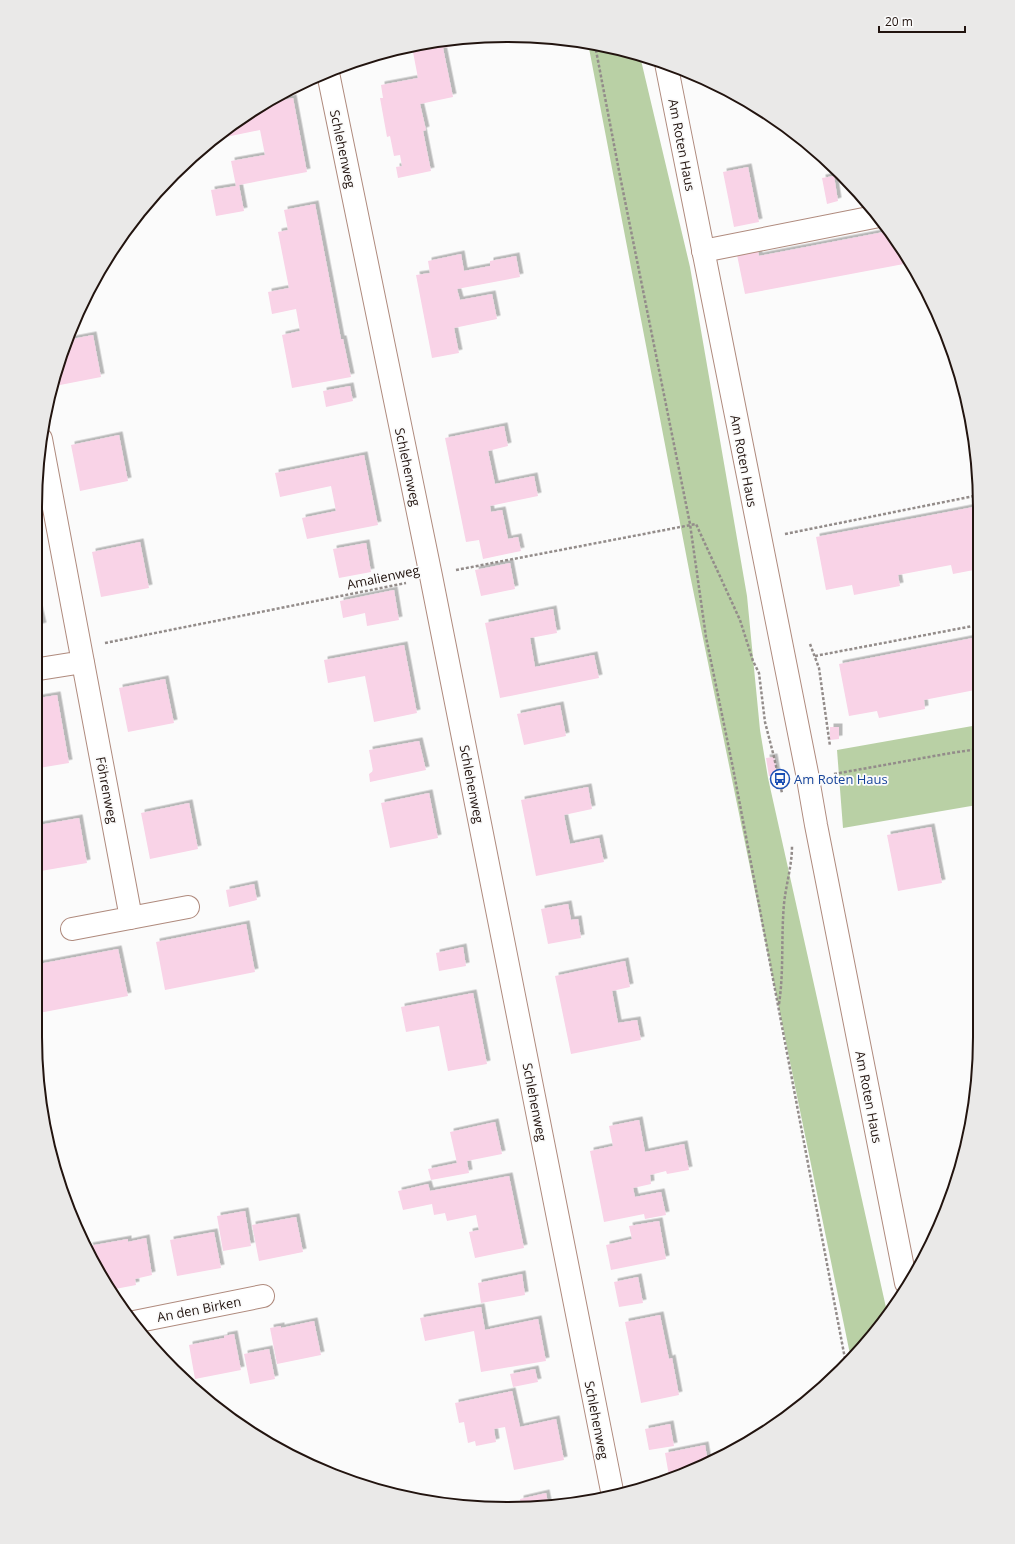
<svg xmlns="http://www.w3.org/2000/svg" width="1015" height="1544" font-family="'Open Sans',sans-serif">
<defs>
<filter id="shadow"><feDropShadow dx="3.5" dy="-3.5" stdDeviation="0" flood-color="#0004"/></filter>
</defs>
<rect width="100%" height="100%" fill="#fbfbfb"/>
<path fill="#b9d0a5" d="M 588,43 L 640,56 L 690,267 L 747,596 L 760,730 L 768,778 L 887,1312 L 863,1348 L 851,1359 L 690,575 Z
M 978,725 L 977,805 L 843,828 L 837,750 Z"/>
<path fill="#f9d3e7" filter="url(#shadow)" d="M 475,36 L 476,41 L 443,48 L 453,97 L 420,104 L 426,130 L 423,131 L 431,171 L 398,178 L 396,167 L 402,166 L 400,155 L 394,156 L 390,136 L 387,137 L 380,98 L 383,98 L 381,85 L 418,78 L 412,47 Z
M 293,98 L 307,172 L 239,185 L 244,211 L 216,216 L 211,190 L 236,186 L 231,161 L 265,155 L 260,130 L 226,137 L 224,130 L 266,104 Z
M 748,167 L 759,222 L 734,227 L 723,172 Z
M 834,176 L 838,201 L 827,204 L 822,178 Z
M 315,204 L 341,339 L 343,339 L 351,377 L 292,388 L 282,335 L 300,331 L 296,309 L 272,314 L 268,292 L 289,288 L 278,232 L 288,230 L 284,210 Z
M 889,231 L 909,263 L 745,294 L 737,255 L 758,251 L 759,256 Z
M 461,254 L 464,271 L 490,266 L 490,261 L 516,256 L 520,277 L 457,289 L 460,300 L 492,294 L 497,319 L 454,328 L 459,353 L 432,358 L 416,275 L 430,273 L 428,261 Z
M 93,335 L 101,377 L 60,385 L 57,369 L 60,356 L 67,340 Z
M 350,386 L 353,401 L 326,407 L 323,391 Z
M 504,426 L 508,446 L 488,451 L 495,484 L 534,476 L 538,496 L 490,506 L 491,512 L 502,510 L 508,539 L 518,537 L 521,551 L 483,559 L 479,540 L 466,542 L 445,438 Z
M 119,435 L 128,481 L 80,491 L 71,445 Z
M 364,455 L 378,525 L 307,539 L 302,518 L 336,511 L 331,486 L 280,497 L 275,473 Z
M 979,506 L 979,569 L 953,574 L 951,565 L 898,575 L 900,586 L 854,595 L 852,585 L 826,590 L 816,537 Z
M 140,542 L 149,588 L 101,597 L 92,552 Z
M 366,543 L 371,572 L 339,578 L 333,549 Z
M 510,563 L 515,589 L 481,596 L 475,570 Z
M 394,590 L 399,620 L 367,626 L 365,613 L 343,618 L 340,601 Z
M 39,609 L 43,626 L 39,627 Z
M 553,609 L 557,633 L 530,638 L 535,667 L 594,655 L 599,678 L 500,698 L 485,623 Z
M 978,637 L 978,700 L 975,690 L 924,700 L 925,709 L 879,718 L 877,711 L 849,716 L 839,664 Z
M 404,645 L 417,713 L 374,722 L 365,676 L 328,683 L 324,660 Z
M 165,679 L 174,723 L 128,732 L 119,688 Z
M 57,695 L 69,763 L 39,768 L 39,698 Z
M 560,705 L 566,736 L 524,745 L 517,714 Z
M 830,727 L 839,727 L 839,739 L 830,740 Z
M 419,741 L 426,770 L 370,782 L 369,774 L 373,771 L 369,750 Z
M 774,757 L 777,775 L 769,776 L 766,758 Z
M 588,787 L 592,809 L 564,815 L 567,830 L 570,844 L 599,838 L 604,862 L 536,876 L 521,800 Z
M 429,793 L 438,838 L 390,848 L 381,803 Z
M 189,803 L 198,849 L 150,859 L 141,813 Z
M 79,818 L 87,863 L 41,871 L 39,861 L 39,825 Z
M 931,827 L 942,883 L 898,891 L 887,835 Z
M 254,884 L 257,900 L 229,907 L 226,890 Z
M 568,904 L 571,920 L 578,919 L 581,938 L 548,944 L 541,909 Z
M 246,924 L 255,972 L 165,990 L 156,942 Z
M 463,947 L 466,966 L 439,971 L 436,953 Z
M 118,949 L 128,996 L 39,1013 L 39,964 Z
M 625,961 L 630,987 L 612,991 L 618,1023 L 637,1020 L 641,1040 L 571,1054 L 555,976 Z
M 473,993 L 487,1064 L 448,1071 L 439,1026 L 406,1032 L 401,1007 Z
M 639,1120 L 645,1152 L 684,1144 L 689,1170 L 667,1174 L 666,1171 L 650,1175 L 651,1184 L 633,1188 L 635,1197 L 661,1192 L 666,1215 L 645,1219 L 644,1214 L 604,1222 L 590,1151 L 613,1146 L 609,1126 Z
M 495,1122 L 502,1154 L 467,1161 L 469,1173 L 431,1180 L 428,1169 L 457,1163 L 450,1132 Z
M 509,1176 L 524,1248 L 475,1258 L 469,1232 L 479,1230 L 476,1215 L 447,1221 L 445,1213 L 434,1215 L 432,1204 L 403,1210 L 398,1191 L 428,1184 L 430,1191 Z
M 245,1211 L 251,1246 L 223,1251 L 217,1216 Z
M 296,1217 L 303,1252 L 259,1261 L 252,1225 Z
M 659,1221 L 666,1259 L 611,1270 L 606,1245 L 632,1239 L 629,1226 Z
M 214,1232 L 221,1268 L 177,1276 L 170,1240 Z
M 146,1238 L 152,1275 L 135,1279 L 136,1285 L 110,1290 L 89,1246 L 128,1239 L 128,1242 Z
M 522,1274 L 525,1295 L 481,1303 L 478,1283 Z
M 638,1277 L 643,1303 L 619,1307 L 614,1282 Z
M 481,1307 L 485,1330 L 538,1319 L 546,1361 L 481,1372 L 474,1331 L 425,1341 L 420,1318 Z
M 660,1315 L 669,1359 L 672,1358 L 679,1395 L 641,1403 L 625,1322 Z
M 314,1321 L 321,1355 L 277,1364 L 270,1328 L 281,1326 L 281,1328 Z
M 234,1334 L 241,1370 L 195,1379 L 189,1345 L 224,1338 L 224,1336 Z
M 269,1349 L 275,1379 L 250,1384 L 244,1354 Z
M 535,1369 L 538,1382 L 513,1387 L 510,1374 Z
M 512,1391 L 520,1427 L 556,1419 L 564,1460 L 514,1470 L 505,1427 L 494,1429 L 496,1442 L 476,1446 L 475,1441 L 468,1443 L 464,1422 L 459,1423 L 455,1403 Z
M 670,1424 L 674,1446 L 649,1450 L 645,1429 Z
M 705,1445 L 708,1462 L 657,1484 L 656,1479 L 669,1476 L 665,1453 Z
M 546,1493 L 548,1503 L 521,1505 L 520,1499 Z"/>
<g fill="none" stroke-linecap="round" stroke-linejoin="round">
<defs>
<path id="minor" d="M 328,73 L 431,576 L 613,1496
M 703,251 L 879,216
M 41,439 L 131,918
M 39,669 L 83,662
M 72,929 L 188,907
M 134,1322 L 263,1296"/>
<path id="tertiary" d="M 666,63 L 807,773 L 816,825 L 906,1283"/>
</defs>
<use href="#minor" stroke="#af8a7d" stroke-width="24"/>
<use href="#tertiary" stroke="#af8a7d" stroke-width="24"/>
<path stroke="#938c8a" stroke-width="2.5" stroke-dasharray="3 2" stroke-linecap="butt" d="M 595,45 L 620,176 L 690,524 L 706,637 L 733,768 L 846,1364
M 785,534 L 979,495
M 456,570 L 696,524 L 740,620 L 753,661 L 759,673 L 765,722 L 774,757 L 782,793
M 105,643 L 406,583
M 810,644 L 819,668 L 830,746
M 815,656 L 978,625
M 834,774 L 951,753 L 978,749
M 779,1004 C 784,971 781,937 784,904 C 786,884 792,866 792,846"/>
<use href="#minor" stroke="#fff" stroke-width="22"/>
<use href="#tertiary" stroke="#fff" stroke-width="22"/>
</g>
<defs>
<symbol id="bus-ring" viewBox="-11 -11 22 22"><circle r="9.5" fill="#fbfbfb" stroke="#1a4fb4" stroke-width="1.5"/><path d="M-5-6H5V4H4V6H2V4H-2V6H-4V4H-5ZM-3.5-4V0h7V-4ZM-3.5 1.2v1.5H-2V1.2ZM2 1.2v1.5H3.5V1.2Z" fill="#1a4fb4"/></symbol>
</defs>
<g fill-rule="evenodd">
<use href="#bus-ring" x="769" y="768" width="22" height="22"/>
</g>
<g text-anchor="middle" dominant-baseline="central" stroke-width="3.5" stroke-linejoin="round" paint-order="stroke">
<g font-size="13" fill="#22140f" stroke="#fbfbfb">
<text transform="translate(682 145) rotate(79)">Am Roten Haus</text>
<text transform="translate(343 149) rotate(78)">Schlehenweg</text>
<text transform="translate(744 461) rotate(79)">Am Roten Haus</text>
<text transform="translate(408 467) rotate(78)">Schlehenweg</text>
<text transform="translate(383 577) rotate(-12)">Amalienweg</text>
<text transform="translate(472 784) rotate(79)">Schlehenweg</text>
<text transform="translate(107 790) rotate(79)">Föhrenweg</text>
<text transform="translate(869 1097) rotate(79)">Am Roten Haus</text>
<text transform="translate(535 1102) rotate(79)">Schlehenweg</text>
<text transform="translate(199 1309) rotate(-11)">An den Birken</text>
<text transform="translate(597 1420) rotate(79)">Schlehenweg</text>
</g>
<g font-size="13" fill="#164399" stroke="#fbfbfb" text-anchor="start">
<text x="794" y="779">Am Roten Haus</text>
</g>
</g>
<path d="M0 0H1015V1544H0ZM507 42H508A465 465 0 0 1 973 507V1037A465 465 0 0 1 508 1502H507A465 465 0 0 1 42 1037V507A465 465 0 0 1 507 42Z" fill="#eae9e8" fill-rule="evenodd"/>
<path fill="none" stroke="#22140f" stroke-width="2" d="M507 42H508A465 465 0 0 1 973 507V1037A465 465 0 0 1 508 1502H507A465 465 0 0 1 42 1037V507A465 465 0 0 1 507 42Z"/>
<path d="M879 26v6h86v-6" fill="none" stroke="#22140f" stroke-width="2"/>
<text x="885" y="26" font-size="12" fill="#22140f" stroke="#fbfbfb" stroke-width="3" paint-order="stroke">20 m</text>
</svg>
